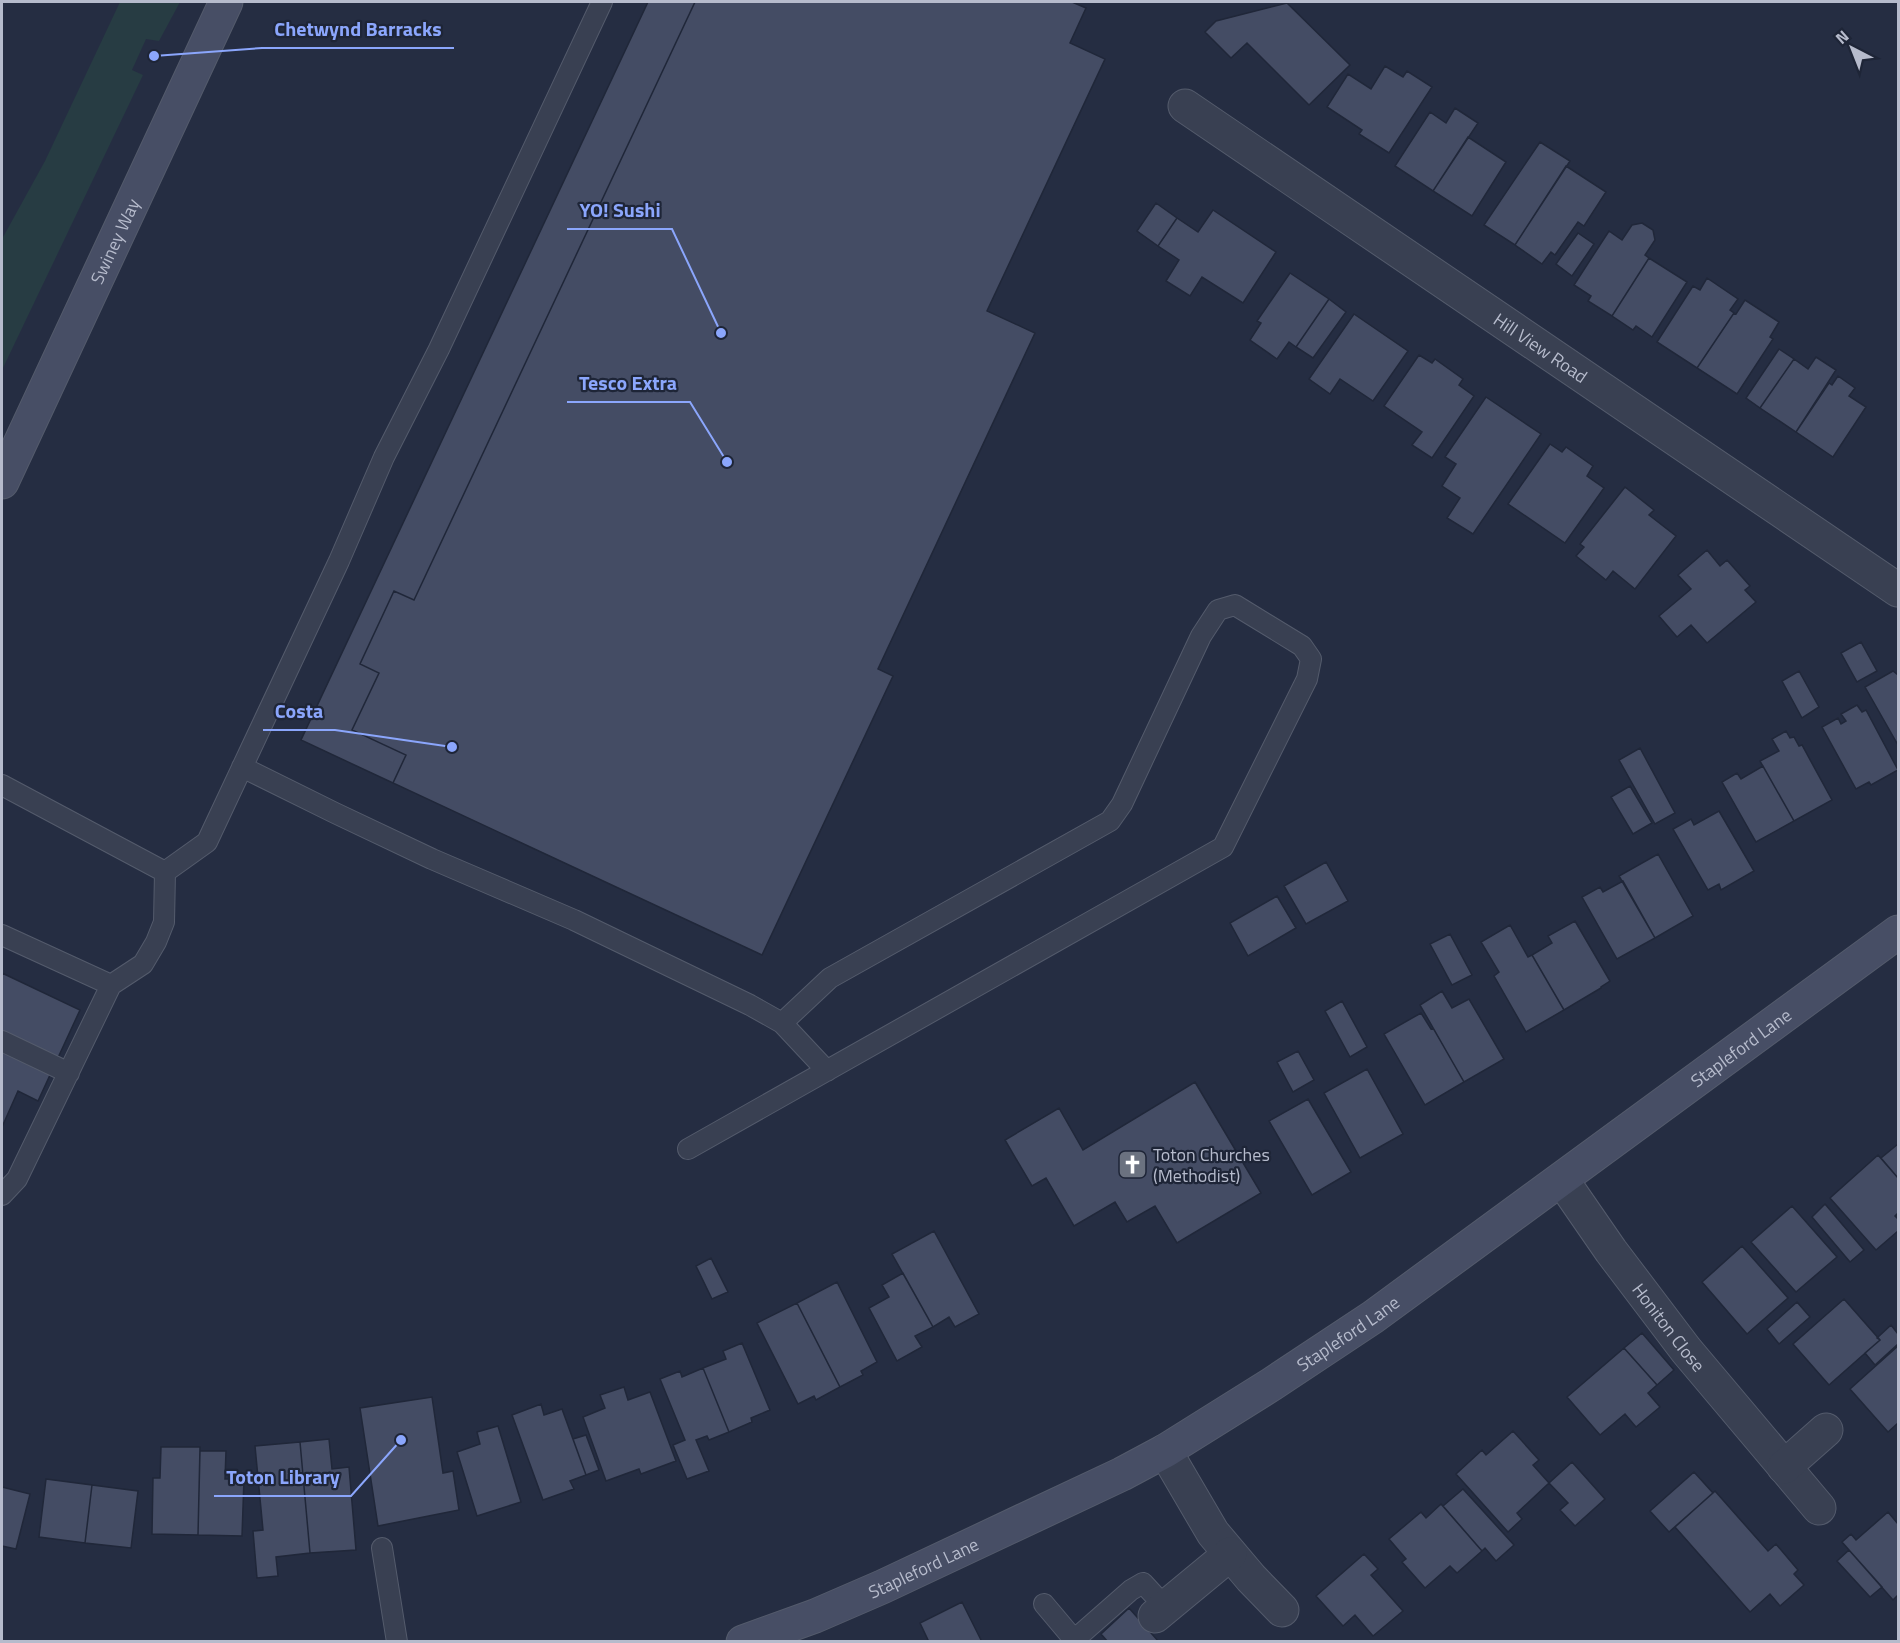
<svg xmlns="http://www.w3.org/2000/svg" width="1900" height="1643" font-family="'Titillium Web',sans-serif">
<rect width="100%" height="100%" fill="#252d42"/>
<path fill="#273c43" d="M 120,2 L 180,2 L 159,41 L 146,39 L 132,70 L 143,75 L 2,370 L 2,239 L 45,161 Z"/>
<path fill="#444c64" stroke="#202739" stroke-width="1.5" d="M 648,2 L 695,2 L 414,600 L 394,591 L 360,664 L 379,673 L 352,730 L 406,755 L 393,783 L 301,740 Z
M 695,2 L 1072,2 L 1086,8 L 1070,43 L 1105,59 L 987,311 L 1035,333 L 878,669 L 893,676 L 762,955 L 393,783 L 406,755 L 352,730 L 379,673 L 360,664 L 394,591 L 414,600 Z
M 1287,3 L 1350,65 L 1309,105 L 1247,43 L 1231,58 L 1205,32 L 1216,21 Z
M 1385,66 L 1403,77 L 1407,71 L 1432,87 L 1389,153 L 1359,134 L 1362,130 L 1327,107 L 1348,74 L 1371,89 Z
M 1455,108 L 1478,123 L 1433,191 L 1395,166 L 1430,112 L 1446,123 Z
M 1468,137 L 1506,162 L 1472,216 L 1433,191 Z
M 1540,142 L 1570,161 L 1515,245 L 1484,225 Z
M 1566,166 L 1606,192 L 1584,226 L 1578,222 L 1555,255 L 1551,252 L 1542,264 L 1515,245 Z
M 1156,203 L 1177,218 L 1158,246 L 1137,231 Z
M 1213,210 L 1276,252 L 1243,303 L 1202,277 L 1190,296 L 1166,281 L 1179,260 L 1158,246 L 1177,218 L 1198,232 Z
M 1642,223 L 1653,230 L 1655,240 L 1645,255 L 1649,258 L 1612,316 L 1588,301 L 1591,296 L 1574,285 L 1609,231 L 1622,240 L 1632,225 Z
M 1578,233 L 1594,244 L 1572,276 L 1556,264 Z
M 1649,258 L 1687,282 L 1652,337 L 1636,326 L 1633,330 L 1612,316 Z
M 1290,273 L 1329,299 L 1296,347 L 1289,342 L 1277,359 L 1250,340 L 1261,323 L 1257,321 Z
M 1707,278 L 1738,299 L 1730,310 L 1734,313 L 1697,368 L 1657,342 L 1693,286 L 1700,290 Z
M 1329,299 L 1346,312 L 1313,358 L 1296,347 Z
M 1745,300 L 1779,322 L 1770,337 L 1773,339 L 1737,394 L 1697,368 L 1734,313 L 1736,314 Z
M 1354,314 L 1408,351 L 1373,401 L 1340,379 L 1330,394 L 1309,379 Z
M 1779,349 L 1794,359 L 1760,408 L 1746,398 Z
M 1419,355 L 1432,363 L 1435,359 L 1463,379 L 1459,385 L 1474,396 L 1432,458 L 1412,445 L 1422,432 L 1384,406 Z
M 1816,357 L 1836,370 L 1796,432 L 1760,408 L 1794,359 L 1808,369 Z
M 1838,376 L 1855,388 L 1849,396 L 1866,407 L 1833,457 L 1796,432 L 1829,383 L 1832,385 Z
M 1486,397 L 1541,434 L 1473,534 L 1447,518 L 1460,498 L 1442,486 L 1456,464 L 1445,457 Z
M 1550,444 L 1562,452 L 1566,447 L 1593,466 L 1587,476 L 1604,488 L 1565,543 L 1508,504 Z
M 1625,487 L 1654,510 L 1649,515 L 1676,536 L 1635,589 L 1613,571 L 1606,580 L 1576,556 L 1584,547 L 1580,544 Z
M 1707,550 L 1720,566 L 1727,560 L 1750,586 L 1745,590 L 1756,602 L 1707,643 L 1691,625 L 1677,637 L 1659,616 L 1691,589 L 1678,575 Z
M 1861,642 L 1877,671 L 1857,682 L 1841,653 Z
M 1799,671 L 1819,707 L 1802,718 L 1782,681 Z
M 1893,671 L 1898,675 L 1898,745 L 1865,687 Z
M 1857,705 L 1862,712 L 1866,710 L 1898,770 L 1871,785 L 1869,782 L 1856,789 L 1822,727 L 1838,718 L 1841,724 L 1846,721 L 1841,714 Z
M 1786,731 L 1790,738 L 1794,737 L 1799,746 L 1802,745 L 1832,800 L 1794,821 L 1760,761 L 1779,751 L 1772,739 Z
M 1640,748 L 1675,813 L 1655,824 L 1619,760 Z
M 1763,766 L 1794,821 L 1756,842 L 1722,782 L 1737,773 L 1741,779 Z
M 1630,786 L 1652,823 L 1633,834 L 1611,797 Z
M 1719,811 L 1754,871 L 1721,890 L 1719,884 L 1708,890 L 1673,829 L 1691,819 L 1694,825 Z
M 1658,854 L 1693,916 L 1655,938 L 1619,876 Z
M 1326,862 L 1348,901 L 1306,924 L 1284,886 Z
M 1623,881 L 1655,938 L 1617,959 L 1582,897 L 1600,887 L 1603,892 Z
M 1277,896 L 1296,928 L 1248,956 L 1230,923 Z
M 1575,921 L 1610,981 L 1601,987 L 1601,988 L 1564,1010 L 1532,955 L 1552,943 L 1548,936 Z
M 1510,925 L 1528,957 L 1532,955 L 1564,1010 L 1526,1032 L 1494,976 L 1499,972 L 1481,942 Z
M 1450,934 L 1472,975 L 1452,985 L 1430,944 Z
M 2,973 L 80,1010 L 38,1101 L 18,1091 L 2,1127 Z
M 1442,991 L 1452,1008 L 1469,999 L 1504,1059 L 1464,1082 L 1420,1005 Z
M 1342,1001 L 1367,1047 L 1350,1057 L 1325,1011 Z
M 1421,1013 L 1431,1029 L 1433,1028 L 1464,1082 L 1425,1105 L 1384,1034 Z
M 1298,1051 L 1314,1080 L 1293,1092 L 1277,1062 Z
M 1367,1069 L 1403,1134 L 1360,1158 L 1324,1093 Z
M 1195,1082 L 1261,1193 L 1177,1243 L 1155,1206 L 1127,1222 L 1115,1202 L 1074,1226 L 1046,1178 L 1032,1186 L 1005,1140 L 1059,1108 L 1083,1150 Z
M 1308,1099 L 1351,1172 L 1312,1195 L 1269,1121 Z
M 1898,1144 L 1898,1178 L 1881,1158 Z
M 1878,1155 L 1898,1178 L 1898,1213 L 1895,1216 L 1898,1219 L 1898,1231 L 1876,1250 L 1830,1198 Z
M 1825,1204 L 1864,1250 L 1850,1262 L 1812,1217 Z
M 1792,1206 L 1837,1257 L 1796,1292 L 1751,1242 Z
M 934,1231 L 979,1314 L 955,1327 L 949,1317 L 933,1327 L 892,1254 Z
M 1742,1246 L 1788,1298 L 1747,1334 L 1702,1282 Z
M 711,1258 L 728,1292 L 712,1299 L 696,1266 Z
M 903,1273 L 933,1327 L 915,1336 L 922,1347 L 897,1361 L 869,1308 L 889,1297 L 882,1285 Z
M 837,1282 L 877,1362 L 861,1371 L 863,1375 L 840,1387 L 797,1303 Z
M 1844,1299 L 1880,1340 L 1829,1385 L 1793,1344 Z
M 1797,1302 L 1810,1317 L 1779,1344 L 1767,1329 Z
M 797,1303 L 840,1387 L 816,1400 L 814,1396 L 798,1404 L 757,1323 Z
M 1891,1325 L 1898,1334 L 1898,1344 L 1875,1365 L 1865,1353 L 1880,1340 L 1877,1338 Z
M 1642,1333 L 1674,1370 L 1657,1385 L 1624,1348 Z
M 742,1343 L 770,1410 L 751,1418 L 752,1422 L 729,1432 L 703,1368 L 726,1359 L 723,1351 Z
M 1898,1346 L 1898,1423 L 1888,1432 L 1850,1389 Z
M 1624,1348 L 1657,1385 L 1648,1393 L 1660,1407 L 1636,1427 L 1625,1414 L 1600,1435 L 1567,1397 Z
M 703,1368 L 729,1432 L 709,1440 L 707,1436 L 696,1440 L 709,1471 L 687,1479 L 673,1445 L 685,1440 L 660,1379 L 680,1371 L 682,1377 Z
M 624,1387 L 628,1400 L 650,1392 L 676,1461 L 641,1474 L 639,1469 L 606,1481 L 583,1417 L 605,1408 L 600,1395 Z
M 432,1397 L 443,1473 L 453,1471 L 459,1510 L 378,1526 L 360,1408 Z
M 541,1404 L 544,1415 L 562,1409 L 586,1475 L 570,1481 L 574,1489 L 543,1500 L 512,1415 Z
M 498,1426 L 521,1502 L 477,1516 L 457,1452 L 480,1444 L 477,1432 Z
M 1513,1431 L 1539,1460 L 1533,1465 L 1549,1483 L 1517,1513 L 1522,1519 L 1508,1532 L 1456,1474 L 1482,1450 L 1486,1455 Z
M 586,1435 L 599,1470 L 586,1475 L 573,1439 Z
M 329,1439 L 332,1469 L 349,1467 L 356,1550 L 310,1553 L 300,1442 Z
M 300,1442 L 310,1553 L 276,1557 L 278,1576 L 257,1578 L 253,1531 L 263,1530 L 255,1446 Z
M 161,1447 L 200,1447 L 198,1535 L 152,1534 L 153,1478 L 160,1478 Z
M 200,1451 L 226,1451 L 225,1479 L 244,1479 L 242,1536 L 198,1535 Z
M 1572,1462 L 1605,1499 L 1575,1526 L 1560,1510 L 1568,1503 L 1549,1483 Z
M 1694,1472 L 1713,1493 L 1669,1532 L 1650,1511 Z
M 46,1479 L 92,1485 L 85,1543 L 39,1537 Z
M 92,1485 L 138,1491 L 131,1548 L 85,1543 Z
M 2,1487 L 30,1494 L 16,1549 L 2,1546 Z
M 1463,1489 L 1514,1545 L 1496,1561 L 1485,1548 L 1482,1551 L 1443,1506 Z
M 1715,1491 L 1768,1551 L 1776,1544 L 1798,1570 L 1794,1574 L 1804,1585 L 1780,1606 L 1770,1594 L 1750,1612 L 1675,1527 Z
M 1441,1504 L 1482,1551 L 1457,1573 L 1450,1566 L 1425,1588 L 1402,1562 L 1406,1559 L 1389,1539 L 1421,1512 L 1426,1518 Z
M 1888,1512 L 1898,1524 L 1898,1595 L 1893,1600 L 1842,1542 L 1851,1534 L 1856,1540 Z
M 1849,1550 L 1882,1587 L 1870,1597 L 1837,1561 Z
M 1364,1554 L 1378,1569 L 1371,1575 L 1403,1611 L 1373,1636 L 1355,1615 L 1343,1626 L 1316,1596 Z
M 962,1602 L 982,1642 L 929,1642 L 920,1623 Z
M 1129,1608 L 1159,1642 L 1108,1642 L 1101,1634 Z"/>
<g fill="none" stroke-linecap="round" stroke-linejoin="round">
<defs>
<path id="lane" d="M 242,767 L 335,813 L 432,859 L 574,920 L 750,1005 L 782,1023 L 827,1071
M 2,785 L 165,872
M 165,872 L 207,842 L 339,561 L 384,457 L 439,349 L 602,2
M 2,935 L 111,985
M 2,1041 L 69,1073
M 688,1149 L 1223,847 L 1307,679 L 1311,659 L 1302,646 L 1235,605 L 1218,610 L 1201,636 L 1122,804 L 1110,821 L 830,978 L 782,1023
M 2,1195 L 17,1179 L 111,985 L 143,964 L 156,942 L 164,922 L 165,872
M 382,1548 L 397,1642
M 1044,1604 L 1076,1642
M 1074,1640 L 1131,1590 L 1143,1583 L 1166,1608"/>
<g id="street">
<path id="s1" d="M 1185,106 L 1898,590"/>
<path id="s2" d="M 1562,1180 L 1611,1251 L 1686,1350 L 1819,1508"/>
<path d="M 1165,1451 L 1213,1533 L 1251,1578 L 1282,1610"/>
<path d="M 1784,1467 L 1826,1430"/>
<path d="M 1155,1616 L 1230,1554"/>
</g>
<g id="secondary">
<path id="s3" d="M 2,482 L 226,2"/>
<path id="s4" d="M 743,1642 L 815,1616 L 882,1587 L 1122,1474 L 1165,1451 L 1272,1384 L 1373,1317 L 1898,932"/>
</g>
</defs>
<use href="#lane" stroke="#545b6c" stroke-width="22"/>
<use href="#street" stroke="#545b6c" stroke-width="35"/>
<use href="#secondary" stroke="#545b6c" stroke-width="35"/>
<use href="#lane" stroke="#394052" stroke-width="20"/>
<use href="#street" stroke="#394052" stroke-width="33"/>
<use href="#secondary" stroke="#474e65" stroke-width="33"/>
</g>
<defs>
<symbol id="church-square" viewBox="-11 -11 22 22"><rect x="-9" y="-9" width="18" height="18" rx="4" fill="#6b7280" stroke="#1e2537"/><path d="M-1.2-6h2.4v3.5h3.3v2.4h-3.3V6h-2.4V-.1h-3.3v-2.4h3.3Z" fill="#fff"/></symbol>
</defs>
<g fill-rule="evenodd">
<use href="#church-square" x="1116" y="1148" width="33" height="33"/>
</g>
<g text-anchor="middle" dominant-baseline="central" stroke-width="4.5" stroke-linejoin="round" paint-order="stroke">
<g font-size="18" fill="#b6bbcc" stroke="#1e2537">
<text stroke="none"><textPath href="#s3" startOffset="266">Swiney Way</textPath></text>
<text stroke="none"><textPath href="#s1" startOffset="430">Hill View Road</textPath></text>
<text stroke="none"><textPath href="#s4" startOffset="1167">Stapleford Lane</textPath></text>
<text stroke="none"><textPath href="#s2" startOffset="182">Honiton Close</textPath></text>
<text stroke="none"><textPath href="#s4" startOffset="681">Stapleford Lane</textPath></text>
<text stroke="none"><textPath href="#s4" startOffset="195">Stapleford Lane</textPath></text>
</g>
<g font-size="18" fill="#b6bbcc" stroke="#1e2537" text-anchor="start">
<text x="1153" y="1154">Toton Churches<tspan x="1153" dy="21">(Methodist)</tspan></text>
</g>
</g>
<path fill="none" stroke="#8ba6fc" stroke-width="2" d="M154 56L262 48H454M721 333L672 229H567M727 462L690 402H567M452 747L335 730H263M401 1440L351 1496H214"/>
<g fill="#8ba6fc" stroke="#1e2537" stroke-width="2">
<circle cx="154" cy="56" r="6"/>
<circle cx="721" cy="333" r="6"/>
<circle cx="727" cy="462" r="6"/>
<circle cx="452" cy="747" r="6"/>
<circle cx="401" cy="1440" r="6"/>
</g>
<g font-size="20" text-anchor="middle" font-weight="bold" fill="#8ba6fc" stroke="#1e2537" stroke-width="4.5" stroke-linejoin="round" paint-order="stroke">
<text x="358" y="36">Chetwynd Barracks</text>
<text x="620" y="217">YO! Sushi</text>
<text x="628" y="390">Tesco Extra</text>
<text x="299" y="718">Costa</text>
<text x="283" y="1484">Toton Library</text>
</g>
<rect width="1900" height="1643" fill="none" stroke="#b6bbcc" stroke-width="6"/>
<g transform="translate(1852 48) rotate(318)" stroke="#1e2537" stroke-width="4.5" paint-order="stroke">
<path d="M0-4.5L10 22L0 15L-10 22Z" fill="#b6bbcc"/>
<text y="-9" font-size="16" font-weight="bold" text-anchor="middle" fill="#b6bbcc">N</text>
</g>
</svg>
